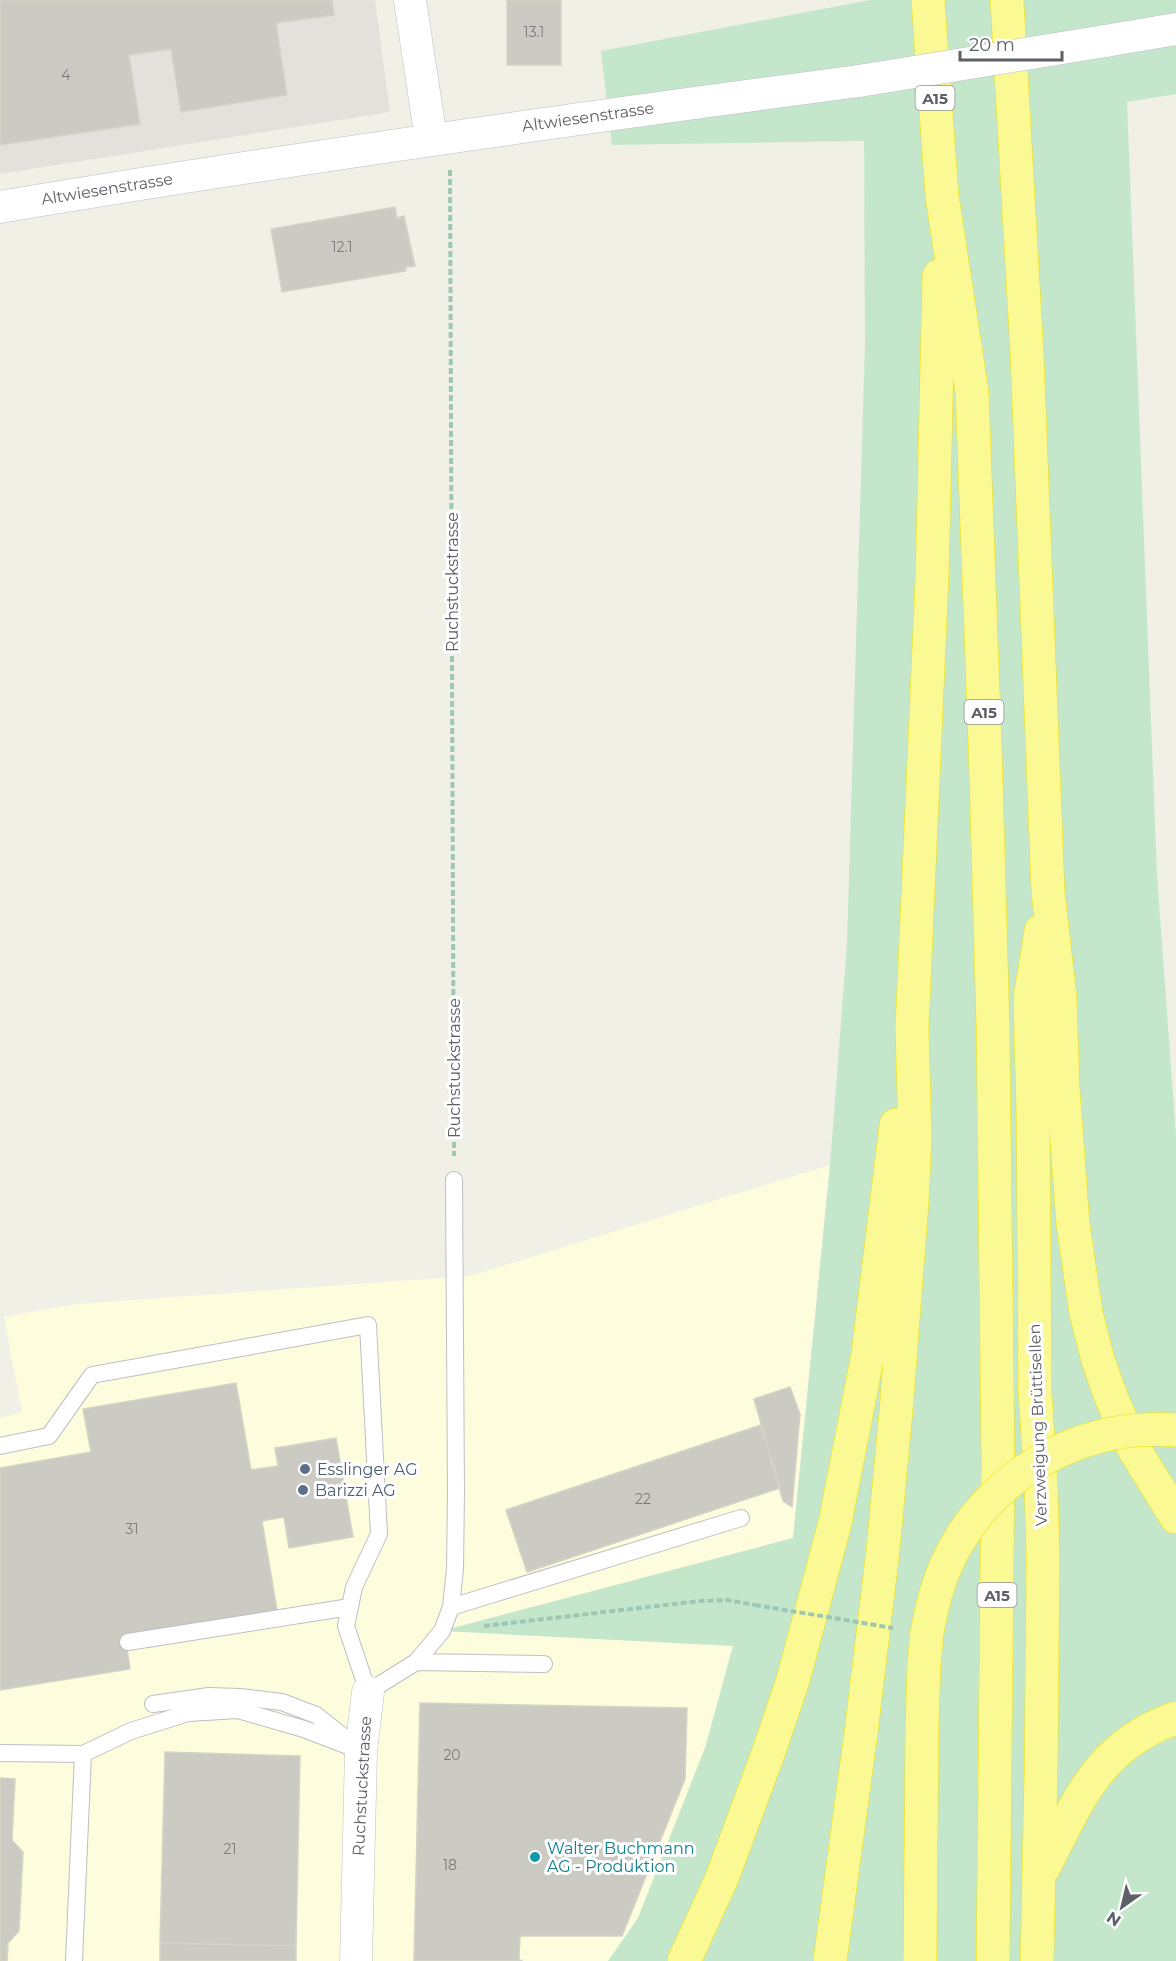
<svg xmlns="http://www.w3.org/2000/svg" width="1176" height="1961" font-family="Montserrat,sans-serif">
<rect width="100%" height="100%" fill="#f0f0e7"/>
<path fill="#fdfdde" d="M 830,1165 L 793,1538 L 444,1630 L 733,1646 L 705,1748 L 638,1918 L 608,1961 L 0,1961 L 0,1418 L 22,1412 L 4,1317 L 76,1304 L 470,1276 Z"/>
<path fill="#e2e1db" d="M 0,0 L 375,0 L 390,112 L 0,174 Z"/>
<path fill="#c4e7cc" d="M 870,0 L 1176,0 L 1176,94 L 1127,102 L 1157,875 L 1176,1135 L 1176,1961 L 608,1961 L 638,1918 L 705,1748 L 733,1646 L 442,1631 L 793,1538 L 830,1165 L 847,943 L 865,343 L 864,141 L 612,145 L 601,51 Z"/>
<path fill="#cbcbc3" stroke="#d5d3c5" stroke-width="1.5" d="M 0,0 L 332,0 L 334,15 L 276,23 L 287,95 L 181,112 L 171,49 L 129,55 L 140,124 L 0,145 Z
M 507,0 L 561,0 L 561,65 L 507,65 Z
M 395,207 L 397,218 L 404,216 L 415,266 L 405,267 L 406,271 L 282,292 L 271,229 Z
M 236,1383 L 251,1470 L 278,1466 L 275,1448 L 336,1438 L 353,1537 L 289,1548 L 284,1517 L 262,1521 L 277,1610 L 125,1636 L 130,1669 L 0,1690 L 0,1468 L 91,1452 L 83,1409 Z
M 790,1387 L 800,1414 L 792,1507 L 783,1501 L 754,1399 Z
M 761,1425 L 780,1488 L 527,1572 L 506,1510 Z
M 420,1703 L 687,1708 L 685,1779 L 622,1936 L 520,1936 L 519,1959 L 522,1961 L 414,1961 Z
M 165,1752 L 300,1756 L 296,1946 L 160,1943 Z
M 0,1778 L 15,1779 L 12,1840 L 23,1852 L 19,1931 L 8,1943 L 7,1961 L 0,1961 Z
M 160,1943 L 296,1946 L 296,1961 L 160,1961 Z"/>
<g fill="none" stroke-linecap="round" stroke-linejoin="round">
<defs>
<path id="lane" d="M 0,1446 L 49,1436 L 92,1375 L 368,1325 L 379,1534 L 354,1587 L 350,1607 L 128,1642
M 350,1607 L 346,1626 L 368,1692 L 416,1662 L 442,1631 L 451,1607 L 455,1569 L 456,1493 L 454,1180
M 451,1607 L 741,1518
M 416,1662 L 544,1664
M 153,1704 L 209,1696 L 240,1697 L 282,1702 L 316,1715 L 349,1741
M 0,1753 L 83,1754 L 131,1731 L 188,1713 L 238,1710 L 304,1729 L 361,1751
M 74,1961 L 83,1754"/>
<path id="street" d="M 410,0 L 431,139
M 1105,41 L 1176,29
M 0,207 C 286,159 572,119 859,81
M 356,1961 L 361,1751 L 368,1692"/>
<path id="highway" d="M 928,0 L 942,196 L 972,392 L 985,744 L 993,1027 L 998,1465 L 993,1961
M 1007,0 L 1027,354 L 1048,891 L 1060,997 L 1063,1088 L 1073,1224 L 1086,1313 L 1098,1360 L 1111,1397 L 1134,1449 L 1176,1517
M 1043,1869 C 1078,1801 1098,1745 1176,1718
M 684,1961 L 722,1878 L 769,1751 L 793,1680 L 835,1523 L 868,1354 L 896,1125
M 830,1961 L 861,1733 L 883,1550 L 896,1411 L 912,1203 L 915,1137 L 912,1028 L 932,579 L 939,276
M 920,1961 L 922,1727 L 924,1663 L 927,1633
M 1037,1961 L 1041,1774 L 1043,1560 L 1041,1485 L 1035,1392 L 1033,1114 L 1030,999 L 1041,931"/>
</defs>
<use href="#lane" stroke="#bebec5" stroke-width="18"/>
<use href="#street" stroke="#bebec5" stroke-width="33"/>
<use href="#highway" stroke="#f2df05" stroke-width="34"/>
<path stroke="#9dc7b3" stroke-width="4" stroke-dasharray="6 3" stroke-linecap="butt" d="M 450,170 L 454,1156
M 484,1626 L 700,1601 L 727,1600 L 755,1605"/>
<use href="#lane" stroke="#fff" stroke-width="16"/>
<use href="#street" stroke="#fff" stroke-width="32"/>
<use href="#highway" stroke="#fbf993" stroke-width="33"/>
<defs>
<path id="street-bridge" d="M 859,81 L 1105,41"/>
<path id="highway-bridge" d="M 927,1633 C 931,1609 937,1585 947,1563 C 988,1475 1080,1422 1176,1430"/>
</defs>
<use href="#street-bridge" stroke="#bebec5" stroke-width="33" stroke-linecap="butt"/>
<use href="#highway-bridge" stroke="#f2df05" stroke-width="34" stroke-linecap="butt"/>
<path stroke="#9dc7b3" stroke-width="4" stroke-dasharray="6 3" stroke-linecap="butt" d="M 755,1605 L 893,1628"/>
<use href="#street-bridge" stroke="#fff" stroke-width="32"/>
<use href="#highway-bridge" stroke="#fbf993" stroke-width="33"/>
</g>
<g fill="#5c6f8a" stroke="#fff" stroke-width="2">
<circle cx="305" cy="1469" r="6"/>
<circle cx="303" cy="1490" r="6"/>
</g>
<circle fill="#0f9aa8" stroke="#fff" stroke-width="2" cx="535" cy="1857" r="6"/>
<g text-anchor="middle" dominant-baseline="central" stroke-width="6" stroke-linejoin="round" paint-order="stroke">
<g font-size="14" fill="#797b7e">
<text x="534" y="32">13.1</text>
<text x="66" y="75">4</text>
<text x="342" y="247">12.1</text>
<text x="643" y="1499">22</text>
<text x="132" y="1529">31</text>
<text x="452" y="1755">20</text>
<text x="230" y="1849">21</text>
<text x="450" y="1865">18</text>
</g>
<g fill="#fff" stroke="#8e9095" stroke-width="1.5">
<rect x="915.5" y="86" width="39" height="24" rx="4.5"/>
<rect x="964.5" y="700" width="39" height="24" rx="4.5"/>
<rect x="977.5" y="1583" width="39" height="24" rx="4.5"/>
</g>
<g font-size="15" font-weight="bold" fill="#5e6067">
<text x="935" y="98">A15</text>
<text x="984" y="712">A15</text>
<text x="997" y="1595">A15</text>
</g>
<g font-size="16" fill="#5e6067" stroke="#fff">
<text transform="translate(588 117) rotate(-8)">Altwiesenstrasse</text>
<text transform="translate(107 189) rotate(-9)">Altwiesenstrasse</text>
<text transform="translate(452 582) rotate(-90)">Ruchstuckstrasse</text>
<text transform="translate(454 1068) rotate(-90)">Ruchstuckstrasse</text>
<text transform="translate(1038 1425) rotate(-92)">Verzweigung Brüttisellen</text>
<text transform="translate(362 1786) rotate(-87)">Ruchstuckstrasse</text>
</g>
<g font-size="16" fill="#4e5e75" stroke="#fff" text-anchor="start">
<text x="317" y="1469">Esslinger AG</text>
<text x="315" y="1490">Barizzi AG</text>
</g>
<g font-size="16" fill="#0d838f" stroke="#fff" text-anchor="start">
<text x="547" y="1848">Walter Buchmann<tspan x="547" dy="18">AG - Produktion</tspan></text>
</g>
</g>
<g transform="translate(1122 1907) rotate(214)" stroke="#ffffff" stroke-width="4.5" paint-order="stroke">
<path d="M0-4.5L10 22L0 15L-10 22Z" fill="#5e6067"/>
<text y="-9" font-size="16" font-weight="bold" text-anchor="middle" fill="#5e6067">N</text>
</g>
<path d="M960 51v9h102v-9" fill="none" stroke="#5e6067" stroke-width="3"/>
<text x="969" y="51" font-size="18" fill="#5e6067" stroke="#ffffff" stroke-width="4.5" paint-order="stroke">20 m</text>
</svg>
